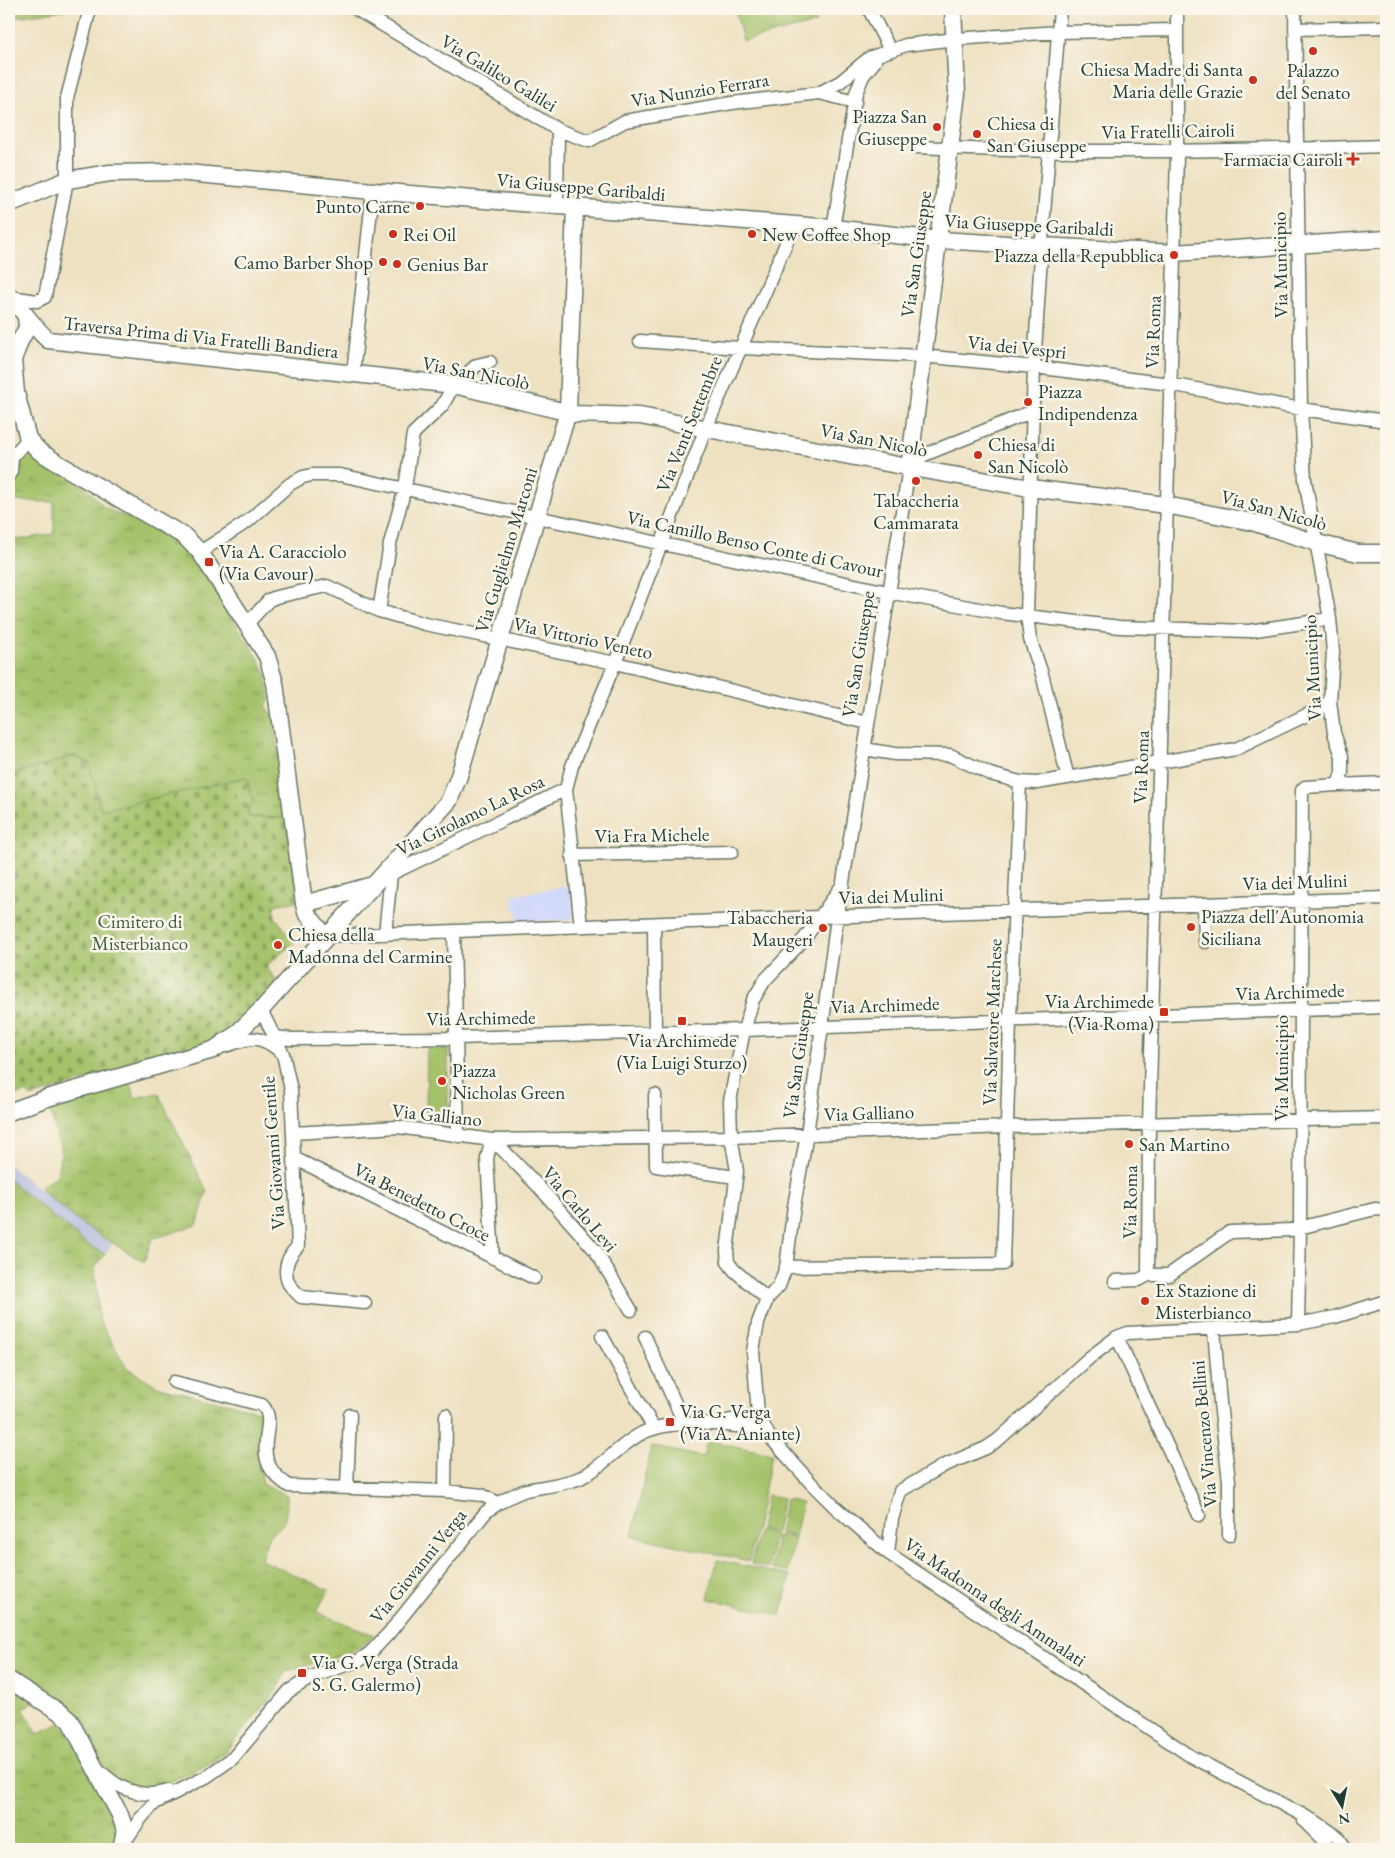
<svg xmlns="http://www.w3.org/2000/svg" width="1395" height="1858" font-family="'EB Garamond',serif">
<defs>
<pattern id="grass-tufts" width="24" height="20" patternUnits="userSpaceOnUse" patternTransform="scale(1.25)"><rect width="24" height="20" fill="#a5c26a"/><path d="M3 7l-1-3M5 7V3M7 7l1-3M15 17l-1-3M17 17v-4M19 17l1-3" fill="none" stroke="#869f58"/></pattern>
<pattern id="cemetery-stones" width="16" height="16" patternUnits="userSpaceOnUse" patternTransform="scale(1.25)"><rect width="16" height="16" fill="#a5c26a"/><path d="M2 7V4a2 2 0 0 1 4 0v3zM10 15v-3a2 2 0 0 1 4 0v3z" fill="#869f58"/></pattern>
</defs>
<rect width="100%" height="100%" fill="#fbf7ec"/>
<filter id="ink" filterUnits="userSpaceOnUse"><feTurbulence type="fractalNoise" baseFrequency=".02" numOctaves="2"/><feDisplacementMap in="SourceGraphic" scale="10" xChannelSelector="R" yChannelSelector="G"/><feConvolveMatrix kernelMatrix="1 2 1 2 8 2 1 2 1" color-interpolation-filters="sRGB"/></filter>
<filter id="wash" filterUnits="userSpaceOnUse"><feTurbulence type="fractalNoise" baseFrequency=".0096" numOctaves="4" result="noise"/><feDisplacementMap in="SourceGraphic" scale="20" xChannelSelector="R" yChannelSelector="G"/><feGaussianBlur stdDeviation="1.12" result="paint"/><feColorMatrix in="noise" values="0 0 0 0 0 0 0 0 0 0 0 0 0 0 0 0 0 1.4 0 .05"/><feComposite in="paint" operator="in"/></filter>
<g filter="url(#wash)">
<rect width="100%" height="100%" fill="#eee1c1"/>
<path fill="#d3d9f9" d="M 570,886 L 574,919 L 518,922 L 517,910 L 514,910 L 512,895 Z"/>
<path fill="#bcc3de" d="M 9,1165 L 83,1225 L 112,1244 L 105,1254 L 88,1245 L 9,1180 Z"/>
<path fill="url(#grass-tufts)" stroke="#62804f" d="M 9,9 L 71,9 L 9,18 Z
M 29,449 L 84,486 L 104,507 L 117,514 L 140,521 L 165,533 L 182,544 L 201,569 L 260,661 L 267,677 L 270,701 L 266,705 L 268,711 L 273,714 L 286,818 L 249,817 L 247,806 L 253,804 L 246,777 L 101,811 L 89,763 L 75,756 L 9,776 L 9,541 L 54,534 L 54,502 L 9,501 L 9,485 L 21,467 L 21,461 Z
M 130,1082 L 135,1098 L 158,1093 L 207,1191 L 197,1225 L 152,1239 L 144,1262 L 83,1225 L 41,1191 L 42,1186 L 57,1176 L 61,1151 L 49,1106 Z
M 9,1180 L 88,1245 L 105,1254 L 95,1268 L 99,1320 L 127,1368 L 159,1387 L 262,1412 L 259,1462 L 263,1485 L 287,1495 C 287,1513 287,1526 269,1535 L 261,1560 L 329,1590 L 316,1612 L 374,1635 C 350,1660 316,1660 285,1672 L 280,1686 L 226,1751 L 212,1762 L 197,1770 L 155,1788 L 131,1788 L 102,1768 L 84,1736 L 88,1730 L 85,1724 L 79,1725 L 82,1720 L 80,1716 L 74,1719 L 39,1690 L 40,1686 L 33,1683 L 30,1686 L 9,1674 Z
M 13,1688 L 33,1701 L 23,1709 L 38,1734 L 62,1722 L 119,1823 L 116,1849 L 9,1849 L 9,1692 Z"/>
<path fill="url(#cemetery-stones)" stroke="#62804f" d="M 75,756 L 89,763 L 101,810 L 246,777 L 254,804 L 247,807 L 249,817 L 286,818 L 298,901 L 274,905 L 275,917 L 295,942 L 266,966 L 277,982 L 237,1027 L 215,1041 L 31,1097 L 27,1092 L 16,1095 L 15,1101 L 9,1103 L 9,776 Z"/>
<path fill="#a5c26a" stroke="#62804f" d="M 735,9 L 812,9 L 816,23 L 743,41 Z
M 427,1049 L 448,1049 L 448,1125 L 438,1123 L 435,1118 L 426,1114 Z
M 707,1440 L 772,1454 L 749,1561 L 632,1536 L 651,1446 L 703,1457 Z
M 767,1495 L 783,1498 L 776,1532 L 760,1529 Z
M 786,1499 L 802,1503 L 795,1537 L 779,1533 Z
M 759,1530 L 775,1534 L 768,1568 L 751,1564 Z
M 778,1535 L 795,1538 L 787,1572 L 771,1569 Z
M 717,1560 L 790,1576 L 781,1615 L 708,1599 Z"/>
</g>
<g filter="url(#ink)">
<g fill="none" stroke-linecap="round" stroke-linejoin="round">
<defs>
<path id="minor" d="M 356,9 L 558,130 L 589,141 L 625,121 L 732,103 L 819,93 L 855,102
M 869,9 L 890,50
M 1060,9 L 1042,240 L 1034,367 L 1027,615 L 1030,639 L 1042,674 L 1068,778
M 1177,9 L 1177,156 L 1149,1123 L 1148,1275 L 1169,1275 L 1230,1232 L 1291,1230 L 1375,1209 L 1386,1210
M 1295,9 L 1301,409 L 1305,480 L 1330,619 L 1333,652 L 1330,701 L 1334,733 L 1342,756 L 1342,773 L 1338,785 L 1305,787 L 1302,790 L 1300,1228 L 1298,1324
M 1295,29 L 1386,27
M 819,93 L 840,82 L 869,58 L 906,45 L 955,39 L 1059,32 L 1176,30
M 916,147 C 1072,154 1230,151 1386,146
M 557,205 L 558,130
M 833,228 L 856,93 L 863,76 L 875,61
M 11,297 L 37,301 L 45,297 L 67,180 L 67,98 L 90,9
M 640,341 L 740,348 L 922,356 L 1034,367 L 1170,384 L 1301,409 L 1386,421
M 353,374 L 373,191
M 1033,411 L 924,455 L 909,468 L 836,926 L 807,1134 L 794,1206 L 786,1267 L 779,1286 L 767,1299 L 758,1323 L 753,1351 L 758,1414 L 769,1436 L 811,1483 L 836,1508 L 888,1553 L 1192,1757 L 1316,1822 L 1338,1837 L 1346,1849
M 9,460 L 28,439
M 9,475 L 11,471 L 12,457
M 200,552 L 247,522 L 290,484 L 303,477 L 312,475 L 340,475 L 888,592 L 1001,613 L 1120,627 L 1249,631 L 1330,619
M 379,611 L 390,544 L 405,488 L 413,434 L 442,406 L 454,385 L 477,365 L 490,362
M 247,624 L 269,600 L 276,597 L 327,586 L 379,611 L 425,624 L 615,663 L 868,723
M 864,749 L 895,754 L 950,755 L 990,774 L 1020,782 L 1037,783 L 1236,749 L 1321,708 L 1330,701
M 1338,785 L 1386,783
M 572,855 L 732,852
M 384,874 L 391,874 L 385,934
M 391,874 L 566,789
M 1204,904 L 1205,942
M 654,924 L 655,1032
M 581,926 L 566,789 L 572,766 L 615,663 L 706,428 L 794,225
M 454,931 L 458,1136
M 325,936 L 819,917 L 1386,898
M 261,1010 L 283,1054 L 291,1090 L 298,1246 C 288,1256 283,1268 288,1282 C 290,1287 297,1293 301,1297 L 365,1303
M 275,1037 L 291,1039 L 457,1038 L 744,1030 L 1386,1007
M 225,1046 C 251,1038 257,1033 280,1051
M 655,1095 L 656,1166 L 736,1177
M 293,1133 L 398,1127 L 492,1140 L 731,1137 L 1007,1127 L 1386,1118
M 294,1158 L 534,1278
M 493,1258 L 487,1158 L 492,1140 L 504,1151 L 539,1187 L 595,1250 L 631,1310
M 786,1267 L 1003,1264 L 1010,1020 L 1020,782
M 1115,1281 L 1139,1280 L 1148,1275
M 767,1299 L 734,1270 L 728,1262 L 727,1251 L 737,1171 L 731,1137 L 730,1101 L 744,1030 L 753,1000 L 765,980 L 805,938 L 841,887
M 1214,1329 L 1220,1403 L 1229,1481 L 1229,1535
M 602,1336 L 653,1427
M 645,1337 L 685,1425
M 1117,1337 L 1199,1515
M 174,1382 L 262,1405 C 282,1425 243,1456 289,1486 L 445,1491 L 482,1495 L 498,1503
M 722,1422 L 758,1414
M 347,1487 L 350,1415
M 445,1491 L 446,1415
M 888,1553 L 892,1519 L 900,1491 L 943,1466 L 986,1448 L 998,1440 L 1089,1358 L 1117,1337 L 1128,1333 L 1298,1324 L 1335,1317 L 1386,1301
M 99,1770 C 119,1790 141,1799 169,1791
M 1304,1821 L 1325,1842 L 1328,1849
M 123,1844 L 141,1818 L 155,1803 L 206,1777 L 233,1758 L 289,1691 L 312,1677 L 360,1660 L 370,1653 L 389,1633 L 486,1512 C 498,1503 511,1495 526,1490 C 544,1486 565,1485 582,1477 C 602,1467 617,1448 637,1436 C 669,1416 728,1425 764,1429"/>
<path id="major" d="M 9,204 L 67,180 L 110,173 L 177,172 L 373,191 L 833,228 L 939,240 L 1041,246 L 1174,253 L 1386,239
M 9,297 L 11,297 C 23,312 34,327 48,340 L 454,385 L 574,414 L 640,416 L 923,470 L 1030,488 L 1166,505 L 1252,522 L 1317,543 L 1358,553 L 1386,553
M 26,315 L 27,328 L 20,341 L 13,360 L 16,393 L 28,439 L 39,451 L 59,464 L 184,536 L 200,552 L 267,656 L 275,683 L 304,904 L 306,912 L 325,936
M 909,468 L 957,93 L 953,9
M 304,904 L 373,885
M 9,1112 L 47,1098 L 213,1050 L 235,1035 L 261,1010 L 449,801 L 459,776 L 568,412 L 575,206
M 9,1680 L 61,1713 L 70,1721 L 120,1815 L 125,1830 L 121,1849"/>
</defs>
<use href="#minor" stroke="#677665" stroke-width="15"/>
<use href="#major" stroke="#677665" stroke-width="19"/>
<use href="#minor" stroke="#fff" stroke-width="12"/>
<use href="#major" stroke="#fff" stroke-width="16"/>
</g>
</g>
<g fill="#c8321e" stroke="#fbf7ec" stroke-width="2">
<circle cx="1313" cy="51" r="5"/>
<circle cx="1253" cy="80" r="5"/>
<circle cx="937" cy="127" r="5"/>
<circle cx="977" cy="134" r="5"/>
<path d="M1350.5 151.5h5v5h5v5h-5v5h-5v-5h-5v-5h5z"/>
<circle cx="420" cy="206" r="5"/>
<circle cx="393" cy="234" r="5"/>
<circle cx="752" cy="234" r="5"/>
<circle cx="1174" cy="255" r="5"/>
<circle cx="383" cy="262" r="5"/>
<circle cx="397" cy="264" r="5"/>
<circle cx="1028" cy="402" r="5"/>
<circle cx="978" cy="455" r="5"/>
<circle cx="916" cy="481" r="5"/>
<rect x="204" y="557" width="10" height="10" rx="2.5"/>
<circle cx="1191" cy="927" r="5"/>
<circle cx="823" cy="928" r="5"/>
<circle cx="278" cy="945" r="5"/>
<rect x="1159" y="1007" width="10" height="10" rx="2.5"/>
<rect x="677" y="1016" width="10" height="10" rx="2.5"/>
<circle cx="442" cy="1081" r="5"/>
<circle cx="1129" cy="1144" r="5"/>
<circle cx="1145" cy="1301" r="5"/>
<rect x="665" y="1417" width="10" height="10" rx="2.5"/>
<rect x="297" y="1668" width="10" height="10" rx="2.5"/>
</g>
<g text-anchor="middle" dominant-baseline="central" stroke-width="5" stroke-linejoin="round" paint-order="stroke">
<g font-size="19" fill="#1f3d34" stroke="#fbf7ec" text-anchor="start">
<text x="1243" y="69" text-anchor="end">Chiesa Madre di Santa<tspan x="1243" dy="22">Maria delle Grazie</tspan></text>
<text x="1313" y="70" text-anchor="middle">Palazzo<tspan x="1313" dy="22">del Senato</tspan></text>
<text x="927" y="116" text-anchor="end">Piazza San<tspan x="927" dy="22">Giuseppe</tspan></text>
<text x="987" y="123">Chiesa di<tspan x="987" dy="22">San Giuseppe</tspan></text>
<text x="1343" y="159" text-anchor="end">Farmacia Cairoli</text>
<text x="410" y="206" text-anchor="end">Punto Carne</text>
<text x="403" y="234">Rei Oil</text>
<text x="762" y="234">New Coffee Shop</text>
<text x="1164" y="255" text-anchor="end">Piazza della Repubblica</text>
<text x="373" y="262" text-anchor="end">Camo Barber Shop</text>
<text x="407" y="264">Genius Bar</text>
<text x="1038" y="391">Piazza<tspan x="1038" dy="22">Indipendenza</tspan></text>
<text x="988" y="444">Chiesa di<tspan x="988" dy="22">San Nicolò</tspan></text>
<text x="916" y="500" text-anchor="middle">Tabaccheria<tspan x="916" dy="22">Cammarata</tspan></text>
<text x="219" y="551">Via A. Caracciolo<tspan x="219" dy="22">(Via Cavour)</tspan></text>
<text x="1201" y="916">Piazza dell'Autonomia<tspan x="1201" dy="22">Siciliana</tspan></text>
<text x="813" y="917" text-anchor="end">Tabaccheria<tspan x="813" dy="22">Maugeri</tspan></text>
<text x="288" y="934">Chiesa della<tspan x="288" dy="22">Madonna del Carmine</tspan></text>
<text x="1154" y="1001" text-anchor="end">Via Archimede<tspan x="1154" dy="22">(Via Roma)</tspan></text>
<text x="682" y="1040" text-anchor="middle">Via Archimede<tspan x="682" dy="22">(Via Luigi Sturzo)</tspan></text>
<text x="452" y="1070">Piazza<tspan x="452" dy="22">Nicholas Green</tspan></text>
<text x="1139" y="1144">San Martino</text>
<text x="1155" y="1290">Ex Stazione di<tspan x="1155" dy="22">Misterbianco</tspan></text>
<text x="680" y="1411">Via G. Verga<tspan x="680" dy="22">(Via A. Aniante)</tspan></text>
<text x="312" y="1662">Via G. Verga (Strada<tspan x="312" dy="22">S. G. Galermo)</tspan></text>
</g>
<g font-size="19" fill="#1f3d34" stroke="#fbf7ec">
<text transform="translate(499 73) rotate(31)">Via Galileo Galilei</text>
<text transform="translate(700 90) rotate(-9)">Via Nunzio Ferrara</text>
<text transform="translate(1168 131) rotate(-1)">Via Fratelli Cairoli</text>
<text transform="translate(581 187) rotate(5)">Via Giuseppe Garibaldi</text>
<text transform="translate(1029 225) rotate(3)">Via Giuseppe Garibaldi</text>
<text transform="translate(916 254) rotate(-82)">Via San Giuseppe</text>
<text transform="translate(1280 265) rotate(-91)">Via Municipio</text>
<text transform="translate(1153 332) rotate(-88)">Via Roma</text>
<text transform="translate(201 337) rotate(6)">Traversa Prima di Via Fratelli Bandiera</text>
<text transform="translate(1017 347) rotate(6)">Via dei Vespri</text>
<text transform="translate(476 373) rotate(11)">Via San Nicolò</text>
<text transform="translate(689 424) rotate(-68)">Via Venti Settembre</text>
<text transform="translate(874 440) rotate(11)">Via San Nicolò</text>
<text transform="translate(1274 510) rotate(15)">Via San Nicolò</text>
<text transform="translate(755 544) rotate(12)">Via Camillo Benso Conte di Cavour</text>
<text transform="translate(506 550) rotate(-73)">Via Guglielmo Marconi</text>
<text transform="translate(583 638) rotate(12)">Via Vittorio Veneto</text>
<text transform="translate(858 654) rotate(-81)">Via San Giuseppe</text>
<text transform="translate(1312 668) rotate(-93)">Via Municipio</text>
<text transform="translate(1141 767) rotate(-88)">Via Roma</text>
<text transform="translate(470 815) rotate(-26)">Via Girolamo La Rosa</text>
<text transform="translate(652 835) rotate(-1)">Via Fra Michele</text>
<text transform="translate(1295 882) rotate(-2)">Via dei Mulini</text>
<text transform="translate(891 896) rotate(-2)">Via dei Mulini</text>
<text transform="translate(1290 992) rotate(-2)">Via Archimede</text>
<text transform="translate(885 1005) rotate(-2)">Via Archimede</text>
<text transform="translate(481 1018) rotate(-1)">Via Archimede</text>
<text transform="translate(992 1022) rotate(-88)">Via Salvatore Marchese</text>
<text transform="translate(798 1055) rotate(-82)">Via San Giuseppe</text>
<text transform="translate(1281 1068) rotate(-90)">Via Municipio</text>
<text transform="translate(869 1113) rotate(-2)">Via Galliano</text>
<text transform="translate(437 1115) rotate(6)">Via Galliano</text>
<text transform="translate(273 1153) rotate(-94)">Via Giovanni Gentile</text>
<text transform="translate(422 1202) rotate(27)">Via Benedetto Croce</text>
<text transform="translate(1130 1202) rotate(-89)">Via Roma</text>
<text transform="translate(580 1209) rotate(50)">Via Carlo Levi</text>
<text transform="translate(1204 1434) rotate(-95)">Via Vincenzo Bellini</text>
<text transform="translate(418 1566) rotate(-51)">Via Giovanni Verga</text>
<text transform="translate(995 1602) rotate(34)">Via Madonna degli Ammalati</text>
</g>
<g font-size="19" fill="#405e42" stroke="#fbf7ec">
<text x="140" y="921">Cimitero di<tspan x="140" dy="22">Misterbianco</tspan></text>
</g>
</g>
<rect width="1395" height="1858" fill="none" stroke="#fbf7ec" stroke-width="30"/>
<g transform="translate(1342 1806) rotate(170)" stroke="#fbf7ec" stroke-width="4" paint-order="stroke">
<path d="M0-4L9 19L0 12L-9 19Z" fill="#1f3d34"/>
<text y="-8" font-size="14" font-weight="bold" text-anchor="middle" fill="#1f3d34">N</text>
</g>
</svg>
